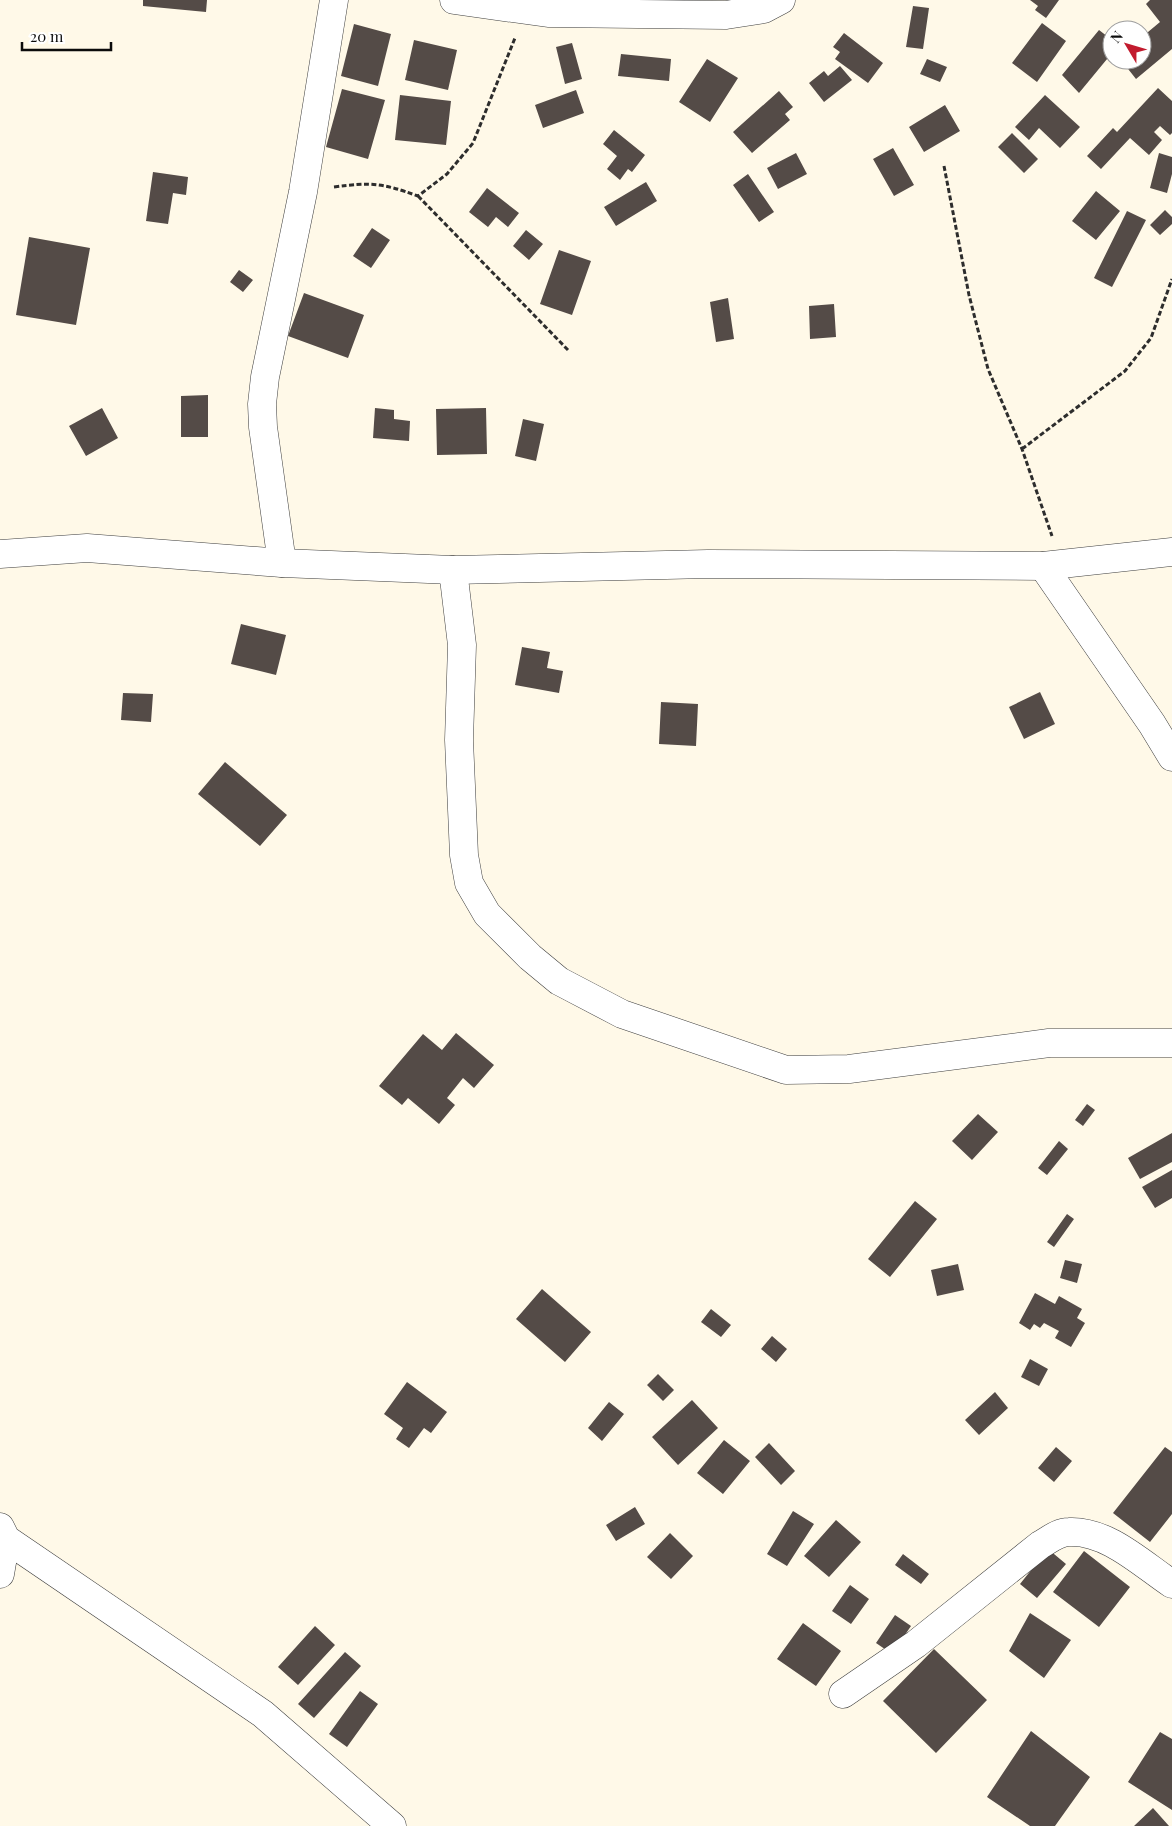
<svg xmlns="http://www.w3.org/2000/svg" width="1172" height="1826" font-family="'Playfair Display',serif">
<rect width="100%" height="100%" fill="#fff9e8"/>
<path fill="#544b47" d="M 143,0 L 207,0 L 206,12 L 143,6 Z
M 1030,0 L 1059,0 L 1046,18 L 1035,10 L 1038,6 Z
M 1150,0 L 1172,0 L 1172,49 L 1136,79 L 1121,60 L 1142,60 L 1142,37 L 1160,22 L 1146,4 Z
M 913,6 L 929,8 L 923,49 L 906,47 Z
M 1042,23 L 1066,41 L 1037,82 L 1012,63 Z
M 354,24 L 391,34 L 378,86 L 341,76 Z
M 1099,30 L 1112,40 L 1112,53 L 1079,93 L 1062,75 Z
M 844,33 L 883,63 L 868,83 L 835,59 L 840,52 L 833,47 Z
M 414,40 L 457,50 L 448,90 L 405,80 Z
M 572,43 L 582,79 L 565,84 L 556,47 Z
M 621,54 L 671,59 L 669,81 L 618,76 Z
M 707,59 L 738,78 L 710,122 L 679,102 Z
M 927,59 L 947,67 L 940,82 L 920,74 Z
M 840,66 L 852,80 L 824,102 L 809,83 L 824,71 L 828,76 Z
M 1158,88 L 1172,101 L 1172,133 L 1170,135 L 1160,126 L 1154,132 L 1162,140 L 1149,155 L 1130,138 L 1101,169 L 1087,156 L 1113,128 L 1117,132 Z
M 342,89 L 385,100 L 368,159 L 326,147 Z
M 576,90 L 584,113 L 543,128 L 535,105 Z
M 779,91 L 793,107 L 785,114 L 790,120 L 752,153 L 733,132 Z
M 400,95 L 451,101 L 446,145 L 395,140 Z
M 1045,95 L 1080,127 L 1060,148 L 1039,128 L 1029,140 L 1015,127 Z
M 945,105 L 960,131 L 924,152 L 909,127 Z
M 614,130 L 645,155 L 632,172 L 628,169 L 620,180 L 607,169 L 617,156 L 603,144 Z
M 1012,133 L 1038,159 L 1024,173 L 998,147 Z
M 893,148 L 914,185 L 894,196 L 873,159 Z
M 796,153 L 807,174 L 778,189 L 767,168 Z
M 1159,153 L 1172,157 L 1172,174 L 1167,193 L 1150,188 Z
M 153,172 L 188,177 L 186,195 L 173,193 L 168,224 L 146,221 Z
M 748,174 L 774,212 L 759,222 L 733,185 Z
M 646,182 L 657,201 L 616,226 L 604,207 Z
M 487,188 L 519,213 L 508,227 L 496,217 L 488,227 L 469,212 Z
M 1096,191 L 1120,211 L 1096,240 L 1072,221 Z
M 1165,210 L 1172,217 L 1172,224 L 1160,235 L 1150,225 Z
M 1127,211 L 1146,220 L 1112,287 L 1094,278 Z
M 372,228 L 390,240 L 371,268 L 353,256 Z
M 526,230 L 543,244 L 529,260 L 513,246 Z
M 29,237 L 90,248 L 76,325 L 16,315 Z
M 559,250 L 591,261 L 572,315 L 540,304 Z
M 239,270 L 253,280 L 243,292 L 230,282 Z
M 304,293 L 364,315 L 348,358 L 288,336 Z
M 728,298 L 734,339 L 716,342 L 710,302 Z
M 834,304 L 836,337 L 810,339 L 809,306 Z
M 208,395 L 208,437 L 181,437 L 181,396 Z
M 102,408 L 118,438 L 86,456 L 69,426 Z
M 375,408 L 394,410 L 394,419 L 410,421 L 409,441 L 373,438 Z
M 486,408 L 487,454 L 437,455 L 436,409 Z
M 523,419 L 544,424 L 536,461 L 515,456 Z
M 241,624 L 286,635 L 276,675 L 231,664 Z
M 522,647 L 550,652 L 547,668 L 563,671 L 559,693 L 515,685 Z
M 1040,692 L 1055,724 L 1024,739 L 1009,707 Z
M 123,693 L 153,694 L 151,722 L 121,720 Z
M 661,702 L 698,704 L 696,746 L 659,744 Z
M 225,762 L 287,815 L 260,846 L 198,794 Z
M 456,1033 L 494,1065 L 474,1088 L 463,1078 L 447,1098 L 455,1105 L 439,1124 L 408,1098 L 402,1105 L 379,1086 L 423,1034 L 442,1050 Z
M 1087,1104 L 1095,1110 L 1083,1126 L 1075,1120 Z
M 978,1114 L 998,1132 L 972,1160 L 952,1141 Z
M 1172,1133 L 1172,1162 L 1140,1179 L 1128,1158 Z
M 1059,1141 L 1068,1149 L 1047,1175 L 1038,1168 Z
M 1172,1170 L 1172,1198 L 1155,1208 L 1142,1187 Z
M 915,1201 L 937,1219 L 890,1277 L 868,1259 Z
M 1067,1214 L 1074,1219 L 1054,1247 L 1047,1242 Z
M 1065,1260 L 1082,1264 L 1077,1283 L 1060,1278 Z
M 958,1264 L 964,1290 L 937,1296 L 931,1270 Z
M 542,1289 L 591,1332 L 565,1362 L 516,1319 Z
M 1035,1293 L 1055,1304 L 1059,1296 L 1082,1309 L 1077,1318 L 1085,1323 L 1071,1347 L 1055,1338 L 1059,1331 L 1044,1323 L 1040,1328 L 1034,1324 L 1030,1330 L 1019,1323 Z
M 711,1309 L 731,1325 L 721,1337 L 701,1322 Z
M 772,1336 L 787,1349 L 776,1362 L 761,1349 Z
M 1030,1359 L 1048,1369 L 1039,1386 L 1021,1377 Z
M 658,1374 L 674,1390 L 663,1401 L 647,1385 Z
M 407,1382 L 447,1412 L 431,1433 L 424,1428 L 409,1448 L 396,1439 L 403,1428 L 384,1414 Z
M 995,1392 L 1008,1408 L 979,1435 L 965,1420 Z
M 692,1400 L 718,1428 L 678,1465 L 652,1437 Z
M 609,1402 L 624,1414 L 602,1441 L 588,1428 Z
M 724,1440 L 750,1461 L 723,1494 L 697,1473 Z
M 769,1443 L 795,1471 L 781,1485 L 755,1457 Z
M 1056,1447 L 1072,1461 L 1054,1482 L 1038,1468 Z
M 1165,1447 L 1172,1452 L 1172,1514 L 1150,1542 L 1113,1513 Z
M 635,1507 L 645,1524 L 616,1541 L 606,1525 Z
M 793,1511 L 814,1524 L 787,1566 L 767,1554 Z
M 836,1520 L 861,1542 L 829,1577 L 804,1556 Z
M 670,1533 L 693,1556 L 671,1579 L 647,1557 Z
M 1048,1549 L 1066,1564 L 1037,1598 L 1020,1584 Z
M 1084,1551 L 1130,1587 L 1099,1627 L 1053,1592 Z
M 903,1554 L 929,1574 L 921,1584 L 895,1565 Z
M 850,1585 L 869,1599 L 851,1624 L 832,1611 Z
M 1030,1613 L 1071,1640 L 1044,1678 L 1009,1651 Z
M 895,1615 L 911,1626 L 892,1654 L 876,1643 Z
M 803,1623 L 841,1651 L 816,1686 L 777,1659 Z
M 315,1626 L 335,1645 L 298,1685 L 278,1667 Z
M 934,1649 L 987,1700 L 936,1753 L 883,1701 Z
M 345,1652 L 361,1666 L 314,1718 L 298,1704 Z
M 360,1691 L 378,1704 L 347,1747 L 329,1734 Z
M 1031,1731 L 1090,1777 L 1055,1826 L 1030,1826 L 987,1797 Z
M 1160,1732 L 1172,1739 L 1172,1810 L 1128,1782 Z
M 1153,1808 L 1169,1826 L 1134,1826 Z"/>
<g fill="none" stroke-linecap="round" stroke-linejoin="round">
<defs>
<path id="minor" d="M 454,0 L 548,13 L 726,15 L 764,9 L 781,0
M 282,563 L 263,427 L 262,404 L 265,377 L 303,192 L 334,0
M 1043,566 L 1152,724 L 1172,757
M 453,570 L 462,645 L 459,740 L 464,855 L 469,883 L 487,914 L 530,957 L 559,981 L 622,1014 L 786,1070 L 849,1069 L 1049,1043 L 1172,1043
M 0,1527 L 6,1539 L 0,1574
M 6,1539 L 263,1714 L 392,1826
M 843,1694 L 916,1644 L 1040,1545 C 1049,1540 1058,1532 1069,1532 C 1107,1530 1142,1564 1172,1584"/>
<path id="tertiary" d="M 0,554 L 87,548 L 282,563 L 453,570 L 708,564 L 1043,566 L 1172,552"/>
</defs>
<use href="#minor" stroke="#3e3e3e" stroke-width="29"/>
<use href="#tertiary" stroke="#3e3e3e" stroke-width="29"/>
<path stroke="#2d2d2d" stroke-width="3" stroke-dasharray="5 2.5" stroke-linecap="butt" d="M 944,166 L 969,295 L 988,369 L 1022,449 L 1052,536
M 334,187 C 372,182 382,183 418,196 L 447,174 L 473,143 L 515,38
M 418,196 L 568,350
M 1022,449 L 1125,371 L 1151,338 L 1172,279"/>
<use href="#minor" stroke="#fff" stroke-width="28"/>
<use href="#tertiary" stroke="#fff" stroke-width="28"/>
</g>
<g transform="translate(1127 45) rotate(308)"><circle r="24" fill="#ffffff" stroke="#9d9d9d"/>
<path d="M0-4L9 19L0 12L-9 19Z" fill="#c21b2e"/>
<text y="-8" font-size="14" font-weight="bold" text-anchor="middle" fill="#0b0b0b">N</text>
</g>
<path d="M22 42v8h89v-8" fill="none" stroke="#0b0b0b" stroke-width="2.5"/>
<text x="30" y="42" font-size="15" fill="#0b0b0b" stroke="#ffffff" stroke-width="4" paint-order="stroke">20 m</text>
</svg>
